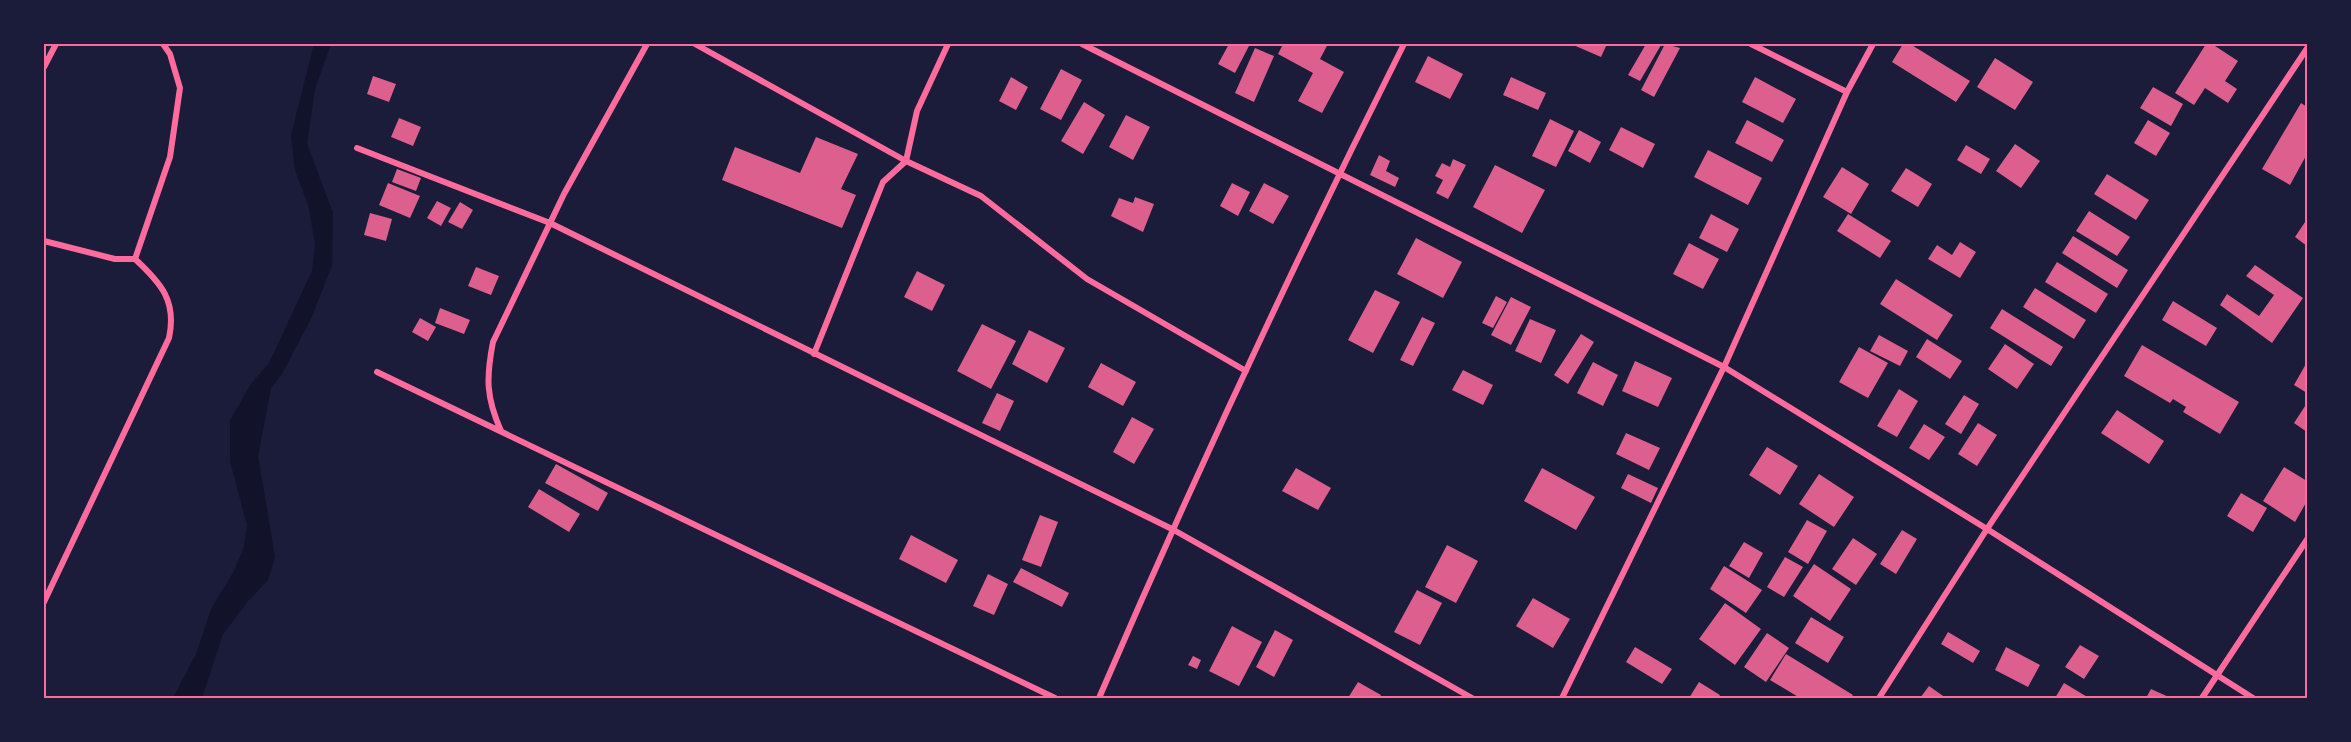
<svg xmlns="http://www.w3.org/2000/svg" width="2351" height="742" font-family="Lora,serif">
<rect width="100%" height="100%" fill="#1b1b3a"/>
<path fill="#12122b" d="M 314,44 L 331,44 L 315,89 L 307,144 L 333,213 L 332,265 L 311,319 L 282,374 L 271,388 L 258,456 L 275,557 L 268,580 L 249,600 L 223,634 L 202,698 L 173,698 L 196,654 L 211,609 L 234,571 L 244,547 L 247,525 L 230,461 L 230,421 L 250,385 L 269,363 L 312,271 L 315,245 L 309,208 L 295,170 L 291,135 Z"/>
<path fill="#dd5f8e" d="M 1229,44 L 1250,44 L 1235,73 L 1218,64 Z
M 1283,44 L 1328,44 L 1320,59 L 1344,72 L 1322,113 L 1298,101 L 1313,73 L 1278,54 Z
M 1571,44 L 1607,44 L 1601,57 Z
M 1646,44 L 1661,45 L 1640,81 L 1628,75 Z
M 1665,44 L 1680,48 L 1654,97 L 1641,90 Z
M 1903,44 L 1910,44 L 1970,81 L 1956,102 L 1892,62 Z
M 2206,44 L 2212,44 L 2238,61 L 2225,81 L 2237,89 L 2228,103 L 2205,88 L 2194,105 L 2175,93 Z
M 1255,48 L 1274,56 L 1254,102 L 1235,93 Z
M 1428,56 L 1463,74 L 1450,99 L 1415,82 Z
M 1995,58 L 2033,82 L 2015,110 L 1977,87 Z
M 1061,69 L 1082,80 L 1061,120 L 1040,109 Z
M 373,76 L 396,84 L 389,102 L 367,94 Z
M 1011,77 L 1028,87 L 1016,110 L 999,101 Z
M 1511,77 L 1546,93 L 1538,110 L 1503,95 Z
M 1755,77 L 1796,99 L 1783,123 L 1742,102 Z
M 2153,87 L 2183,104 L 2171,126 L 2140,108 Z
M 1084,102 L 1105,115 L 1083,154 L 1061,141 Z
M 2301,103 L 2307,107 L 2307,154 L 2290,185 L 2262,169 Z
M 1126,115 L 1150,127 L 1133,160 L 1109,147 Z
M 399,118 L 421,127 L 413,146 L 391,137 Z
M 1550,119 L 1574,131 L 1556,167 L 1532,156 Z
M 1747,120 L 1784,140 L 1772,162 L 1735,143 Z
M 2148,120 L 2170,133 L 2156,156 L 2134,143 Z
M 1621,127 L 1655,144 L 1643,168 L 1609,150 Z
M 1579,130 L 1601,142 L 1590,163 L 1568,151 Z
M 816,137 L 858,154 L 841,189 L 856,195 L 842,228 L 722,180 L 735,147 L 800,173 Z
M 2015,144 L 2040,161 L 2021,188 L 1996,171 Z
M 1966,145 L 1990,159 L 1981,174 L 1957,160 Z
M 1708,150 L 1762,178 L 1748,205 L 1694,177 Z
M 1379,155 L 1390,161 L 1386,171 L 1399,178 L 1395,187 L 1370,175 Z
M 1453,159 L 1466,165 L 1448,199 L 1436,193 L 1443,180 L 1435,176 L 1442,163 L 1450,167 Z
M 1495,165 L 1545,190 L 1522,233 L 1473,207 Z
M 1842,167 L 1869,184 L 1851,214 L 1823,197 Z
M 1906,168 L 1932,184 L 1918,207 L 1891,191 Z
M 397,169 L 421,178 L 416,191 L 392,182 Z
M 2107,174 L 2149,200 L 2136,220 L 2094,194 Z
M 388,183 L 420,196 L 410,218 L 379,205 Z
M 1232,183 L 1250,192 L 1238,216 L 1220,206 Z
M 1264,183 L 1289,196 L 1273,224 L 1249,211 Z
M 1135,197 L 1154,204 L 1143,232 L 1111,216 L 1119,198 L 1133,203 Z
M 437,201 L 451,208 L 441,226 L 427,218 Z
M 460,202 L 473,210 L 462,229 L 448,222 Z
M 2089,211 L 2130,237 L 2117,256 L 2076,231 Z
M 370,213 L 392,219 L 386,241 L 364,235 Z
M 1711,214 L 1739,229 L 1727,252 L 1699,238 Z
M 1848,214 L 1891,241 L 1880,258 L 1837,231 Z
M 2307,219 L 2307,246 L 2295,237 Z
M 2073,236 L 2128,270 L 2117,288 L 2062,253 Z
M 1416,238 L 1462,262 L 1443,298 L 1397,274 Z
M 1960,242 L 1976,252 L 1960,278 L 1928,259 L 1937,245 L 1952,255 Z
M 1689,243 L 1719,259 L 1703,289 L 1673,274 Z
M 2057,262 L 2108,294 L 2096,313 L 2045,282 Z
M 2255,265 L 2303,298 L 2272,343 L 2220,305 L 2227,294 L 2259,316 L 2274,295 L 2246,276 Z
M 476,267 L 499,276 L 491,295 L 468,286 Z
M 917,271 L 945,285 L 932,311 L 904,297 Z
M 1896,279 L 1953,315 L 1937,340 L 1880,304 Z
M 2035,288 L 2086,320 L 2074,339 L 2023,307 Z
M 1375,290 L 1400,302 L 1373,353 L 1348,340 Z
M 1496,296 L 1507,302 L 1493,328 L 1482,323 Z
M 1511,297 L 1531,307 L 1511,345 L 1491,335 Z
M 2173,301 L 2217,328 L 2206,346 L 2162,320 Z
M 440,308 L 470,320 L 464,334 L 435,323 Z
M 2002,309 L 2063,347 L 2051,366 L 1990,328 Z
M 1422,317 L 1435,323 L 1413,366 L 1400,360 Z
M 420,318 L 436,327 L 428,341 L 412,332 Z
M 1530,319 L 1556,330 L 1541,363 L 1515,351 Z
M 982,324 L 1016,341 L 991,389 L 957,371 Z
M 1029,330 L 1065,348 L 1047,383 L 1012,364 Z
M 1581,334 L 1594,342 L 1568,384 L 1554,375 Z
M 1879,335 L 1908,351 L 1900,366 L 1870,351 Z
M 1927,339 L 1962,361 L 1950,379 L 1916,357 Z
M 2005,344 L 2034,364 L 2017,389 L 1988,369 Z
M 2142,345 L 2239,402 L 2220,434 L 2183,412 L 2186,407 L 2173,399 L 2170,403 L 2124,376 Z
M 1859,347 L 1888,363 L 1868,398 L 1839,382 Z
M 1635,361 L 1672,378 L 1658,407 L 1622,391 Z
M 1593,362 L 1618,375 L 1603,406 L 1577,393 Z
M 2307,362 L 2307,393 L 2294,385 Z
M 1101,363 L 1136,382 L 1123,406 L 1088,387 Z
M 1463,370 L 1493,385 L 1483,405 L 1452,390 Z
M 1899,389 L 1918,401 L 1897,437 L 1877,426 Z
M 997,393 L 1014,401 L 1000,431 L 982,423 Z
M 1964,395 L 1979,404 L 1961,434 L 1945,424 Z
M 2307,403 L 2307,432 L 2294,423 Z
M 2117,410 L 2164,441 L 2149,464 L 2101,433 Z
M 1132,417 L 1154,429 L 1134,464 L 1113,452 Z
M 1978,423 L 1997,435 L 1977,466 L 1958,454 Z
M 1924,424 L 1945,437 L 1929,460 L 1909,448 Z
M 1626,433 L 1660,448 L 1649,470 L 1616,454 Z
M 1767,447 L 1798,466 L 1780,495 L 1749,475 Z
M 556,464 L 608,493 L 598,511 L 545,483 Z
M 2284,467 L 2307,481 L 2307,501 L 2295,522 L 2263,501 Z
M 1296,468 L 1331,488 L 1318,510 L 1282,491 Z
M 1542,468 L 1595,497 L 1576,530 L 1524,501 Z
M 1628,474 L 1658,488 L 1651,503 L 1621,488 Z
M 1819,474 L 1854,497 L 1834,527 L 1799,504 Z
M 539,489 L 580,514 L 569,532 L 528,507 Z
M 2241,493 L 2267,508 L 2253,532 L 2227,516 Z
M 1040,515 L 1058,522 L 1041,567 L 1022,560 Z
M 1807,520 L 1827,531 L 1808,564 L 1788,552 Z
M 1902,530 L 1917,539 L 1896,574 L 1880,564 Z
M 911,535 L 958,560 L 946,583 L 899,559 Z
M 1853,538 L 1877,554 L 1856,585 L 1832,569 Z
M 1744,542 L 1763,553 L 1749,578 L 1729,566 Z
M 1447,545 L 1478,561 L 1456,603 L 1425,587 Z
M 1785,557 L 1803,567 L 1784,597 L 1767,587 Z
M 1814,564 L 1851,589 L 1830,621 L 1793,596 Z
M 1724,566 L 1762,590 L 1746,613 L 1710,589 Z
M 1021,568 L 1069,593 L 1062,607 L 1013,582 Z
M 988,574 L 1008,584 L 994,615 L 973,606 Z
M 1417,590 L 1442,603 L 1420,645 L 1394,632 Z
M 1533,598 L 1570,619 L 1553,648 L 1516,626 Z
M 1725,603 L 1761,629 L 1735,665 L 1699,639 Z
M 1811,617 L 1844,637 L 1828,663 L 1795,643 Z
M 1232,626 L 1262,642 L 1239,686 L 1209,671 Z
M 1275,630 L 1293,640 L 1274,677 L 1256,667 Z
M 1948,632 L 1980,651 L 1973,663 L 1941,644 Z
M 1767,633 L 1789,648 L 1766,682 L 1744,667 Z
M 2080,645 L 2099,656 L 2084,679 L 2065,667 Z
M 1635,647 L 1672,669 L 1662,684 L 1626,662 Z
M 2006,647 L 2040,665 L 2028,687 L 1995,670 Z
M 1786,654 L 1853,695 L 1850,698 L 1800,698 L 1770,680 Z
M 1193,656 L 1201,660 L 1197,669 L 1188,665 Z
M 1358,682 L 1381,695 L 1379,698 L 1348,698 Z
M 1699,682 L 1720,695 L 1718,698 L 1689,698 Z
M 2064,683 L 2089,698 L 2055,698 Z
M 1929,686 L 1946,698 L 1920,698 Z
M 2151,689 L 2171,698 L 2146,698 Z"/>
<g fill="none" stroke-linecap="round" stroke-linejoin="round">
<path stroke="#ff6b9d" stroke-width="6" d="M 695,44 L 906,161 L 981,196 L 1087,279 L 1246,371
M 1082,44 L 1724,367 L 1987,529 L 2253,698
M 1751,44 L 1847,92
M 44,67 L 56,44
M 357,148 L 550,223 L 1172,529 L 1472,698
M 44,241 L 115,259 L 135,259 C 161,283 177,301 169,338 L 44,602
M 135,259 L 170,157 L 180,88 L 170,54 L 163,44
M 814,354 L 883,182 L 906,161 L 917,111 L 948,44
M 377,372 L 1055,698
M 501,431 C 486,397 486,378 493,342 L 564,194 L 647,44
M 1099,698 C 1194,477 1296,259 1404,44
M 1562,698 L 1724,367 L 1847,92 L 1873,44
M 1879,698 L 1987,529 L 2308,47
M 2202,698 L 2308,538"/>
</g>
<rect width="2351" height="742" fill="none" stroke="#1b1b3a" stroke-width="90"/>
<rect x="45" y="45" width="2261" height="652" fill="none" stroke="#ff6b9d" stroke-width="2"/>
</svg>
